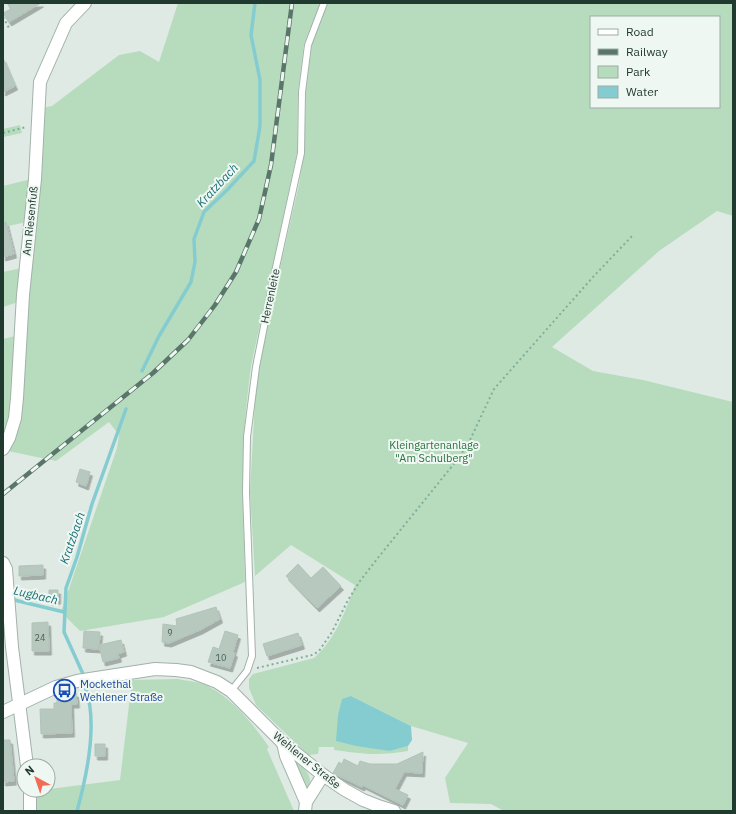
<svg xmlns="http://www.w3.org/2000/svg" width="736" height="814" font-family="'IBM Plex Sans',sans-serif">
<defs>
<filter id="shadow"><feDropShadow dx="2.5" dy="4" stdDeviation="0" flood-color="#0004"/></filter>
</defs>
<rect width="100%" height="100%" fill="#dfeae4"/>
<path fill="#b7dcbd" fill-rule="evenodd" d="M 178,3 L 320,3 L 304,44 L 298,91 L 297,153 L 251,366 C 248,390 245,414 244,439 C 242,487 244,535 245,582 L 164,617 L 80,631 L 61,612 L 117,448 L 119,435 L 109,422 L 56,461 L 8,451 L 42,108 L 52,106 L 119,55 L 140,51 L 159,62 Z
M 328,3 L 733,3 L 733,216 L 717,211 L 659,251 L 552,347 L 593,371 L 643,380 L 733,402 L 733,811 L 504,811 L 491,804 L 450,803 L 445,778 L 468,743 L 411,726 L 351,696 L 390,751 L 408,746 L 408,751 C 381,756 361,754 334,750 L 334,747 L 319,747 L 318,754 L 308,755 L 256,705 L 249,688 L 249,679 L 253,674 L 314,658 C 335,640 346,610 355,585 L 291,545 L 255,576 L 250,492 L 255,400 L 259,366 L 277,281 L 299,184 L 304,153 L 306,90 L 312,44 ZM 591,17 L 719,17 L 719,107 L 591,107 Z
M 20,125 L 22,133 L 3,137 L 3,129 Z
M 31,179 L 27,222 L 3,227 L 3,186 Z
M 22,268 L 18,302 L 3,307 L 3,272 Z
M 15,336 L 10,418 L 3,442 L 3,339 Z
M 178,679 C 188,681 200,682 208,686 C 234,700 253,724 269,747 L 267,749 L 294,811 L 35,811 L 34,791 L 120,780 L 132,680 Z
M 292,757 C 300,765 318,777 306,789 Z"/>
<path fill="#85ccd0" d="M 351,696 L 411,726 L 412,740 L 408,746 L 390,751 L 356,746 L 336,741 L 338,715 L 342,699 Z"/>
<g fill="none" stroke-linecap="round" stroke-linejoin="round">
<path stroke="#85ccd0" stroke-width="3.5" d="M 142,371 L 159,336 L 191,282 L 195,262 L 194,239 L 204,212 L 227,190 L 254,161 L 260,126 L 260,80 L 251,35 L 255,3
M 10,599 L 64,612
M 83,674 L 64,632 L 66,588 L 77,557 L 92,504 L 126,409
M 77,811 C 87,775 98,725 86,689"/>
</g>
<path fill="#b7c8bf" stroke="#b1c4ba" filter="url(#shadow)" d="M 7,3 L 41,3 L 9,22 L 3,13 L 11,9 Z
M 3,58 L 15,86 L 3,92 Z
M 6,222 L 14,254 L 3,257 L 3,223 Z
M 80,469 L 90,472 L 86,486 L 76,482 Z
M 298,564 L 311,578 L 323,567 L 341,586 L 317,608 L 286,576 Z
M 43,565 L 43,575 L 19,576 L 19,566 Z
M 49,590 L 58,590 L 58,600 L 49,601 Z
M 216,607 L 220,619 L 200,630 L 169,643 L 162,642 L 163,624 L 177,626 L 176,619 Z
M 48,622 L 49,651 L 32,651 L 32,623 Z
M 84,631 L 100,632 L 99,649 L 83,648 Z
M 225,631 L 238,635 L 233,652 L 235,653 L 230,668 L 208,662 L 213,647 L 219,649 Z
M 298,633 L 302,645 L 267,656 L 263,644 Z
M 121,640 L 124,652 L 118,654 L 119,658 L 103,662 L 99,645 Z
M 70,692 L 70,694 L 76,693 L 77,704 L 71,704 L 72,733 L 41,734 L 40,709 L 54,709 L 54,703 L 57,703 L 57,695 Z
M 3,740 L 10,740 L 14,781 L 3,782 Z
M 95,744 L 105,744 L 105,756 L 95,756 Z
M 423,752 L 422,773 L 404,772 L 395,789 L 408,795 L 403,805 L 363,785 L 362,787 L 333,773 L 339,762 L 342,764 L 344,759 L 358,766 L 360,761 L 370,764 L 397,764 Z"/>
<g fill="none" stroke-linecap="round" stroke-linejoin="round">
<defs>
<path id="service" d="M 231,691 L 247,671 L 252,656 L 246,492 L 247,437 L 256,367 L 273,281 L 301,153 L 302,92 L 308,45 L 324,3"/>
<path id="minor" d="M 3,449 L 9,438 L 15,418 L 17,398 L 23,295 L 35,179 L 40,82 L 66,23 L 85,3
M 3,563 L 6,569 L 12,647 L 27,766
M 283,743 L 286,756 L 306,802 L 305,811
M 30,790 L 30,811
M 306,802 L 323,775"/>
<path id="tertiary" d="M 3,712 L 56,687 L 77,681 L 155,669 L 176,670 L 191,672 L 217,682 L 231,691 L 283,743 L 323,775 L 345,790 L 363,800 L 381,807 L 394,811"/>
</defs>
<use href="#service" stroke="#a2b2aa" stroke-width="8"/>
<use href="#minor" stroke="#a2b2aa" stroke-width="14"/>
<use href="#tertiary" stroke="#a2b2aa" stroke-width="14"/>
<path stroke="#7fae9a" stroke-width="2" stroke-dasharray="2 3" stroke-linecap="butt" d="M 3,17 L 9,28
M 3,133 L 26,127
M 257,668 L 312,655 L 319,651 L 332,632 L 348,600 L 360,581 L 377,559 L 457,460 L 469,442 L 494,389 L 593,277 L 633,235"/>
<use href="#service" stroke="#fff" stroke-width="6"/>
<use href="#minor" stroke="#fff" stroke-width="12"/>
<use href="#tertiary" stroke="#fff" stroke-width="12"/>
<defs>
<path id="rail" d="M 3,494 L 153,373 L 188,340 L 215,305 L 236,272 L 259,219 L 271,165 L 292,3"/>
</defs>
<use href="#rail" stroke="#5a766b" stroke-width="4.5"/>
<use href="#rail" stroke="#eff7f2" stroke-width="3" stroke-dasharray="9" stroke-linecap="butt"/>
</g>
<defs>
<symbol id="bus-ring" viewBox="-11 -11 22 22"><circle r="9.5" fill="#eff7f2" stroke="#1a4fb4" stroke-width="1.5"/><path d="M-5-6H5V4H4V6H2V4H-2V6H-4V4H-5ZM-3.5-4V0h7V-4ZM-3.5 1.2v1.5H-2V1.2ZM2 1.2v1.5H3.5V1.2Z" fill="#1a4fb4"/></symbol>
</defs>
<g fill-rule="evenodd">
<use href="#bus-ring" x="52" y="678" width="25" height="25"/>
</g>
<g text-anchor="middle" dominant-baseline="central" stroke-width="4" stroke-linejoin="round" paint-order="stroke">
<g font-size="9" fill="#465e54">
<text x="170" y="632">9</text>
<text x="40" y="637">24</text>
<text x="221" y="657">10</text>
</g>
<g font-size="11" fill="#203a30" stroke="#eff7f2">
<text transform="translate(30 221) rotate(-84)">Am Riesenfuß</text>
<text transform="translate(270 296) rotate(-78)">Herrenleite</text>
<text transform="translate(307 760) rotate(39)">Wehlener Straße</text>
</g>
<g font-size="11" fill="#2a713e" stroke="#eff7f2">
<text x="434" y="445">Kleingartenanlage<tspan x="434" dy="13">"Am Schulberg"</tspan></text>
</g>
<g font-size="11" fill="#164399" stroke="#eff7f2" text-anchor="start">
<text x="80" y="684">Mockethal<tspan x="80" dy="13">Wehlener Straße</tspan></text>
</g>
<g font-size="12" font-style="italic" fill="#1a6f76" stroke="#eff7f2">
<text transform="translate(217 185) rotate(-47)">Kratzbach</text>
<text transform="translate(72 538) rotate(-71)">Kratzbach</text>
<text transform="translate(36 595) rotate(13)">Lugbach</text>
</g>
</g>
<rect width="736" height="814" fill="none" stroke="#203a30" stroke-width="8"/>
<rect x="590" y="16" width="130" height="92" fill="#eff7f2" stroke="#9caba4"/>
<rect x="598" y="29" width="20" height="6" fill="#ffffff" stroke="#9caba4"/>
<text x="626" y="36" font-size="12" fill="#203a30">Road</text>
<rect x="598" y="49" width="20" height="6" fill="#5a766b" stroke="#9caba4"/>
<text x="626" y="56" font-size="12" fill="#203a30">Railway</text>
<rect x="598" y="66" width="20" height="12" fill="#b7dcbd" stroke="#9caba4"/>
<text x="626" y="76" font-size="12" fill="#203a30">Park</text>
<rect x="598" y="86" width="20" height="12" fill="#85ccd0" stroke="#9caba4"/>
<text x="626" y="96" font-size="12" fill="#203a30">Water</text>
<g transform="translate(36 778) rotate(320)"><circle r="19" fill="#eff7f2" stroke="#9caba4"/>
<path d="M0-3L7 15L0 10L-7 15Z" fill="#f26b54"/>
<text y="-6" font-size="11" font-weight="bold" text-anchor="middle" fill="#203a30">N</text>
</g>
</svg>
